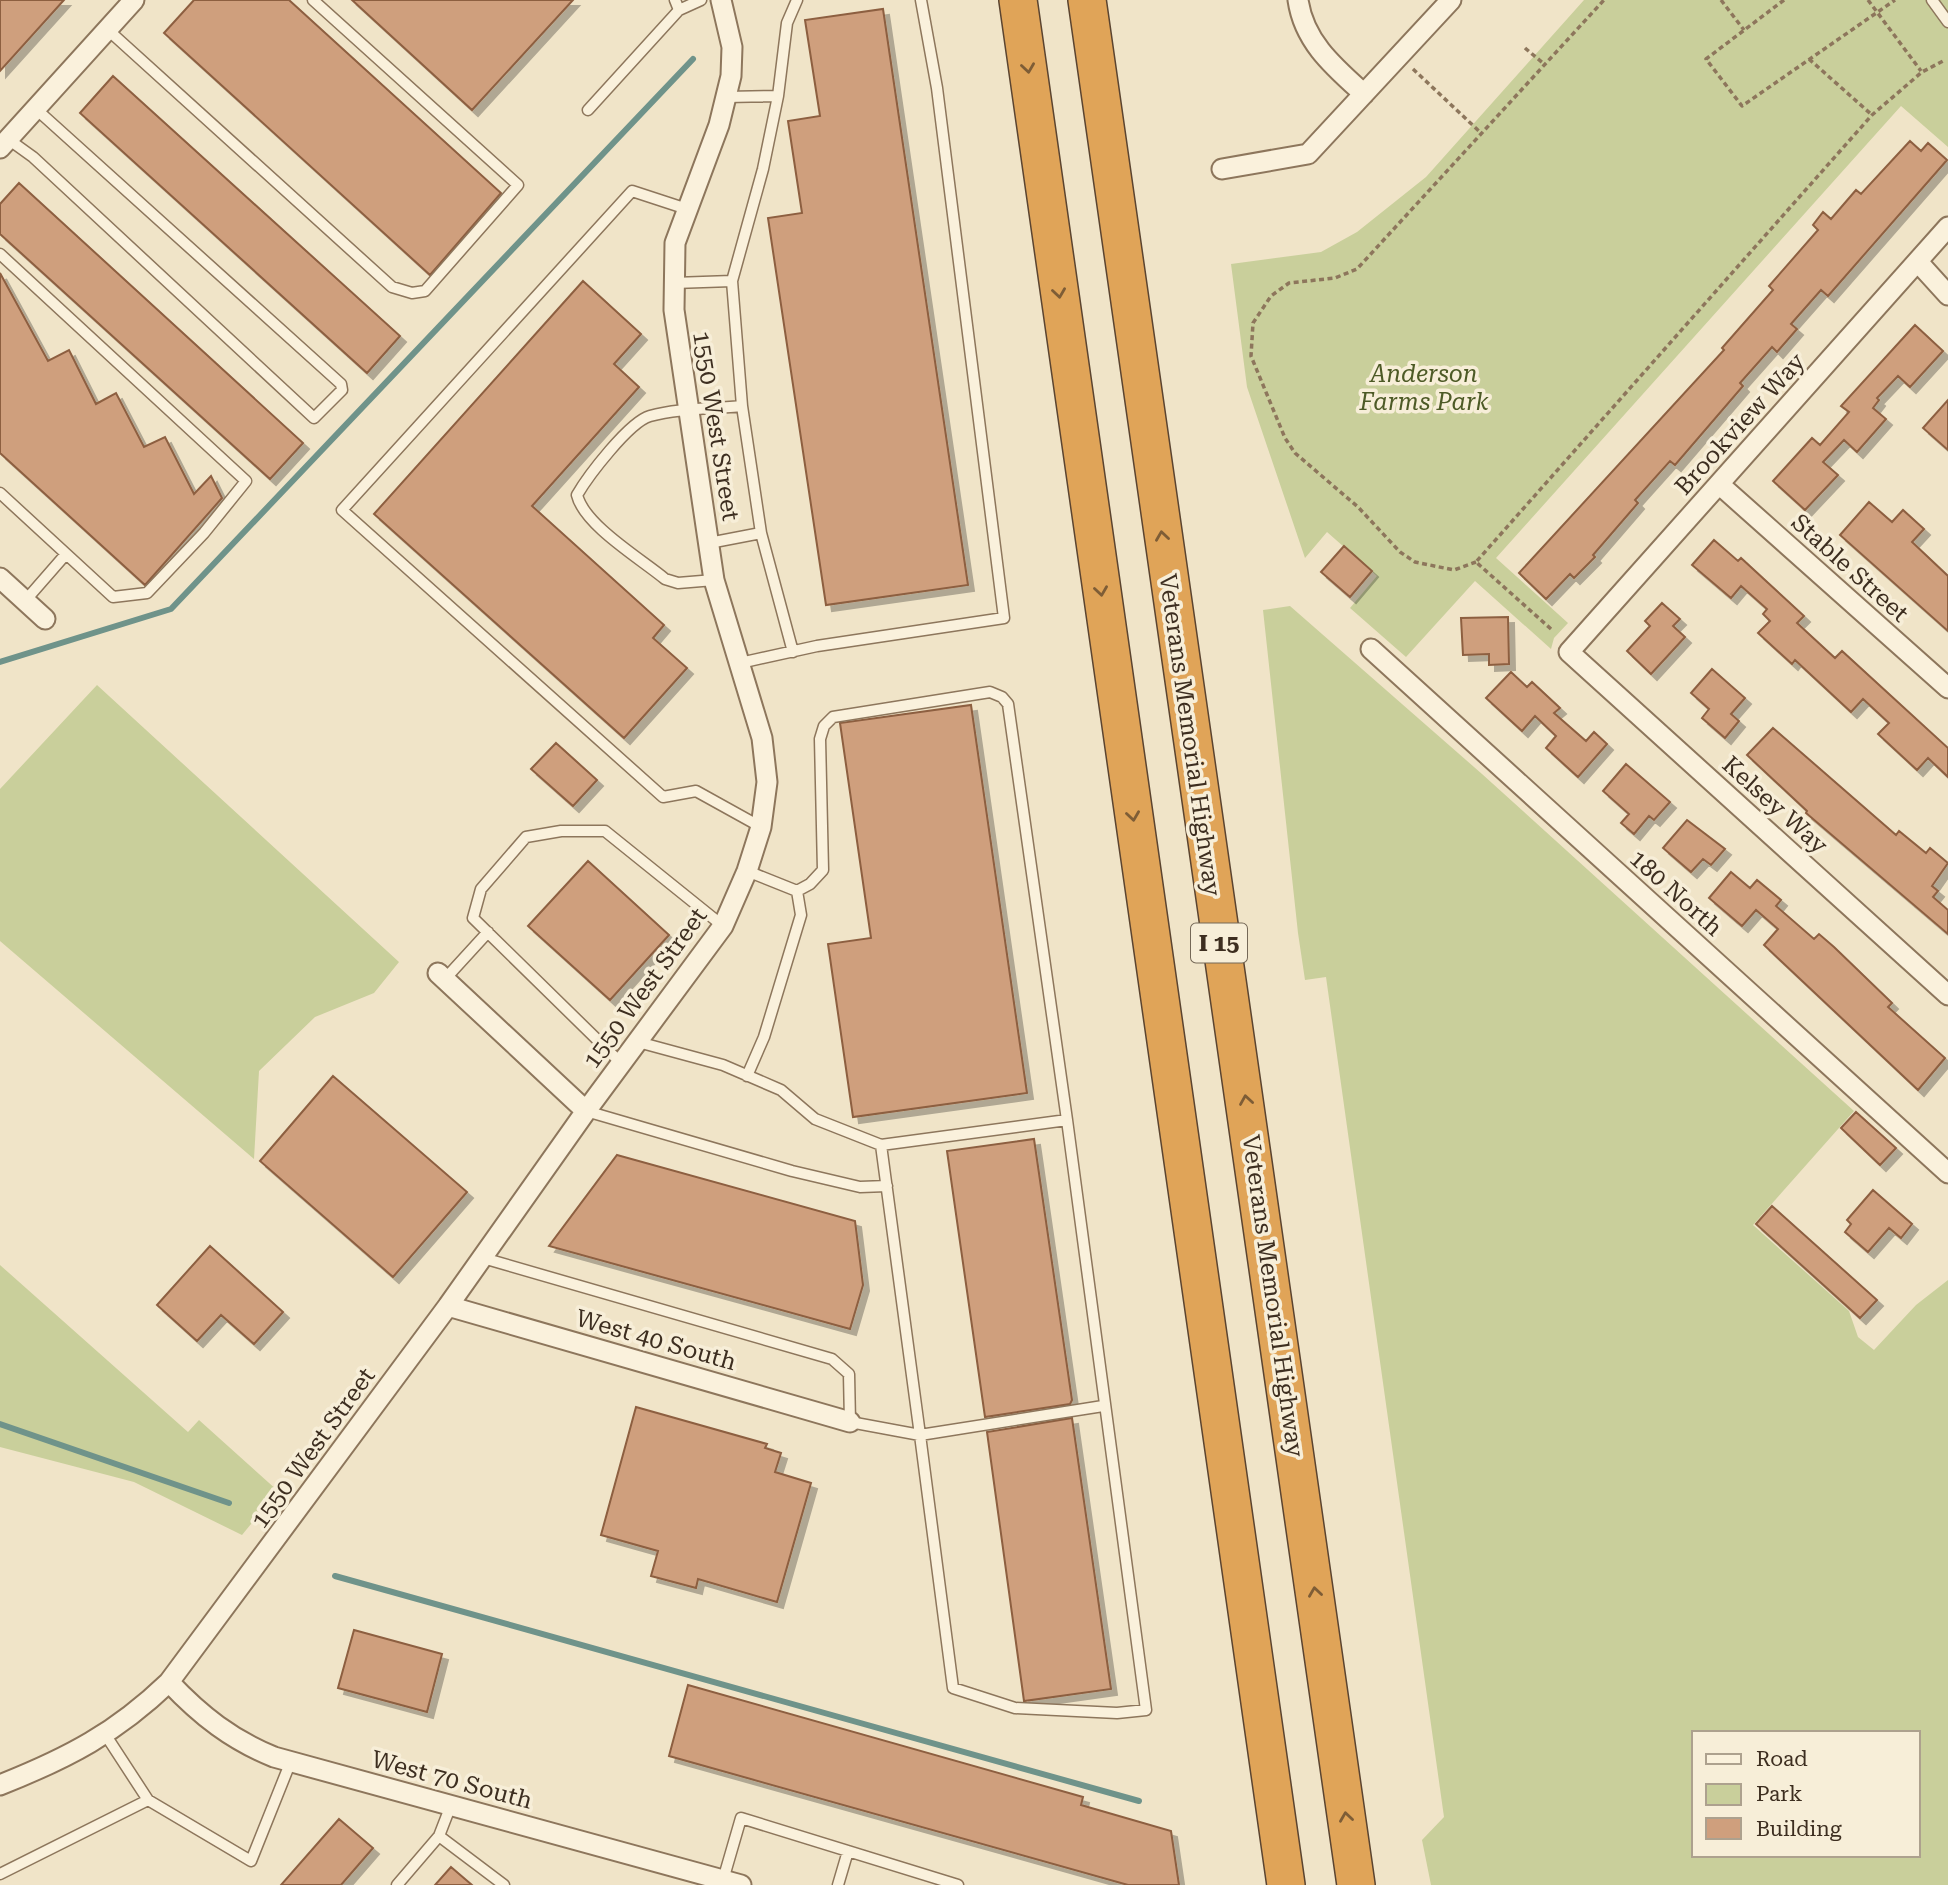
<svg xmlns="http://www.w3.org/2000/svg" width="1948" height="1885" font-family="'Roboto Serif',serif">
<defs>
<filter id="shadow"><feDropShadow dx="6" dy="6" stdDeviation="0" flood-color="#0004"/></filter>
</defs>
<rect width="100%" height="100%" fill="#f0e4c8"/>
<path fill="#c9cf9b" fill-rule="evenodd" d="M 1584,0 L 1948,0 L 1948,147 L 1901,106 L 1496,558 L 1568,623 L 1554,638 L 1551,649 L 1475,581 L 1406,657 L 1350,608 L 1377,576 L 1327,532 L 1305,558 L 1247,387 L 1231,264 L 1321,252 L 1357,232 L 1426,177 Z
M 1290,606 L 1482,774 L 1854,1111 L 1753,1225 L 1849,1311 L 1858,1337 L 1874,1350 L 1916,1305 L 1948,1280 L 1948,1885 L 1431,1885 L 1422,1840 L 1444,1817 L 1326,977 L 1305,980 L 1298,933 L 1263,610 ZM 1694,1733 L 1918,1733 L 1918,1855 L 1694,1855 Z
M 97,685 L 399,962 L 374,993 L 315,1017 L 259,1071 L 254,1159 L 0,941 L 0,789 Z
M 0,1265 L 188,1432 L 199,1420 L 278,1491 L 242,1535 L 134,1482 L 0,1447 Z"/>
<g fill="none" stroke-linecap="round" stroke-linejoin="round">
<path stroke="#6f938a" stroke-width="6" d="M 0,662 L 171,609 L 693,59
M 0,1424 L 229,1503
M 335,1576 L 1139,1801"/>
</g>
<path fill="#cf9f7d" stroke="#8d5f41" stroke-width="2" filter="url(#shadow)" d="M 0,0 L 64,0 L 0,71 Z
M 194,0 L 289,0 L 501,193 L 430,275 L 164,33 Z
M 352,0 L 573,0 L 472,110 Z
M 883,9 L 968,585 L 826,605 L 768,218 L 802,213 L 788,121 L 820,116 L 805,20 Z
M 113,76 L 400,336 L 367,373 L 80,113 Z
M 1910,141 L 1921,151 L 1928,143 L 1947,160 L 1828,296 L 1821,290 L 1791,324 L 1797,329 L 1777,352 L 1772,347 L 1740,383 L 1743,386 L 1675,465 L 1670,461 L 1635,500 L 1638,503 L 1593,555 L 1595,557 L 1574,578 L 1570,574 L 1546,599 L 1519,573 L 1724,350 L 1722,348 L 1773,290 L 1769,286 L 1818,230 L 1813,225 L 1823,212 L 1831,219 L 1856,190 L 1861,194 Z
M 19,183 L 303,443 L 270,479 L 0,234 L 0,204 Z
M 0,273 L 48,361 L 69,350 L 96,404 L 116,393 L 144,447 L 165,437 L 194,494 L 211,476 L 222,498 L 145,585 L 0,453 Z
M 583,281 L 641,334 L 614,364 L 639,387 L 532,506 L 664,625 L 653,638 L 687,668 L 624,738 L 374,514 Z
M 1915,325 L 1943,351 L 1910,387 L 1898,376 L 1877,398 L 1879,400 L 1873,408 L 1886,419 L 1857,452 L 1844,440 L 1823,462 L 1838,475 L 1805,510 L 1773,481 L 1812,438 L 1820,445 L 1849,412 L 1841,406 Z
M 1948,400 L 1948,450 L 1923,428 Z
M 1869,502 L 1892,522 L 1903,510 L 1924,529 L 1912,542 L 1948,576 L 1948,631 L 1840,535 Z
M 1714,540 L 1738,561 L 1741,558 L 1804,616 L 1797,623 L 1835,658 L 1842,651 L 1948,748 L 1948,777 L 1928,758 L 1917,770 L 1878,734 L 1889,723 L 1863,699 L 1851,712 L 1795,660 L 1792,664 L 1758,633 L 1770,621 L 1763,614 L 1767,609 L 1741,586 L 1731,598 L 1692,565 Z
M 1344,546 L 1372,571 L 1350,597 L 1321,572 Z
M 1662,603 L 1680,619 L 1673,626 L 1685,637 L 1651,674 L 1627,651 L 1650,626 L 1645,621 Z
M 1508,617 L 1509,664 L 1489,665 L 1489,654 L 1463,655 L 1461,618 Z
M 1712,669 L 1745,698 L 1731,714 L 1739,721 L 1725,738 L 1702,718 L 1709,709 L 1691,693 Z
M 1511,672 L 1527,687 L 1532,682 L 1560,708 L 1554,713 L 1586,741 L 1594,732 L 1607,744 L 1578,777 L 1546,748 L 1556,736 L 1535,716 L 1522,731 L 1486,698 Z
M 971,705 L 1027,1093 L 853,1117 L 828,944 L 871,938 L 840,723 Z
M 1773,728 L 1896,835 L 1899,831 L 1926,853 L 1930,848 L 1948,863 L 1932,886 L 1938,891 L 1933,897 L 1948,910 L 1948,934 L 1806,813 L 1807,811 L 1747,755 Z
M 556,743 L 597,780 L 573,806 L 531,769 Z
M 1626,764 L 1670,802 L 1654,820 L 1649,816 L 1634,834 L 1621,823 L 1629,814 L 1603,791 Z
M 1687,820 L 1725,849 L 1711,865 L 1703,859 L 1691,872 L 1663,848 Z
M 588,861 L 669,935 L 610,1000 L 528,926 Z
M 1731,872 L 1750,888 L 1757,880 L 1781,900 L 1776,906 L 1814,939 L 1819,934 L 1834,947 L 1892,1003 L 1888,1007 L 1945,1058 L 1918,1090 L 1764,945 L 1778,929 L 1756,910 L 1742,926 L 1709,898 Z
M 333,1076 L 467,1192 L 393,1277 L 260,1161 Z
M 1856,1112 L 1896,1148 L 1880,1165 L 1841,1128 Z
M 1034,1139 L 1072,1400 L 1070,1404 L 985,1417 L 947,1151 Z
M 617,1155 L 855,1221 L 863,1285 L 850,1329 L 549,1246 Z
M 1873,1190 L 1912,1224 L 1901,1238 L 1889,1228 L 1868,1252 L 1845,1232 L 1851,1224 L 1847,1220 Z
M 1772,1206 L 1877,1300 L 1860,1318 L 1756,1224 Z
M 210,1246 L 283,1312 L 254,1344 L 221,1315 L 197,1341 L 157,1305 Z
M 636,1407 L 767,1444 L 765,1448 L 781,1453 L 775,1472 L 811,1483 L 777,1602 L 698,1579 L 696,1588 L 651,1576 L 658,1551 L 601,1535 Z
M 1072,1418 L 1111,1689 L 1024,1701 L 987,1432 Z
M 354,1630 L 442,1654 L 427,1712 L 338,1688 Z
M 688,1685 L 1083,1797 L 1081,1805 L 1171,1831 L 1179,1885 L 1128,1885 L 669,1756 Z
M 339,1819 L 373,1848 L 341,1885 L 281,1885 Z
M 451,1867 L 472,1885 L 435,1885 Z"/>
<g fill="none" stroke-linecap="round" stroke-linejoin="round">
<defs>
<path id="lane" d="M 675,0 L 679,10 L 701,0
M 1932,0 L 1948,22
M 107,29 L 392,287 L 412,293 L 425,291 L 518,185 L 313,0
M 726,97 L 778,96 L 787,23 L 797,0
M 588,110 L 679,10
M 8,139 L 33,157 L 314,418 L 342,390 L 341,384 L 36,109
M 687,209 L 632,191 L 342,510 L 663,797 L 696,791 L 761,827
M 0,254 L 246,481 L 204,533 L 147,593 L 113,597 L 0,493
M 674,283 L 732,281 L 763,169 L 778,96
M 761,533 L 793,652
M 709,543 L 761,533 L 742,406
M 714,580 L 678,583 L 665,579 C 641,559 584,525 577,495 C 588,476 629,422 650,416 C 678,408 713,409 742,406 L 732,281
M 25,601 L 66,554
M 740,663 L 817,646 L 1004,618 L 937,88 L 921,0
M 747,871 L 797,891 L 801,915 L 764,1037 L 747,1076
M 797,891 L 810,884 L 823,870 L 820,739 L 824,726 L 833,717 L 990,692 L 1002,697 L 1008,704 L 1067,1120
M 445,979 L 488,932
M 638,1042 L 723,1065 L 781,1090 L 815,1119 L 881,1145
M 622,1064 L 473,918 L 481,889 L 526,837 L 561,831 L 605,831 L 723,926
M 586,1111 L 792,1171 L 860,1187 L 887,1186
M 483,1258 L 832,1359 L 849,1374 L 850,1422 L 920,1435 L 881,1145 L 1067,1120 L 1146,1710 L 1117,1713 L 1015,1708 L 953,1688 L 920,1435 L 1103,1406
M 148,1800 L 251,1861 L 291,1761
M 439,1836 L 504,1885
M 0,1874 L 148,1800 L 105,1734
M 723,1880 L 741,1818 L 958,1885
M 397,1885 L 439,1836 L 451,1805
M 838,1885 L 848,1851"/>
<path id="street" d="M 1298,0 C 1304,42 1334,67 1364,94
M 0,148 L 134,0
M 1222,169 L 1308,154 L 1451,0
M 1948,227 L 1569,652 L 1948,995
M 1918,262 L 1948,295
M 1719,484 L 1948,688
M 0,578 L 45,619
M 1371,649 L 1948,1173
M 438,973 L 586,1111
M 448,1306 L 850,1422
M 169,1682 C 201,1716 232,1740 274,1757 L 741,1885
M 0,1785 C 68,1758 116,1733 169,1682 L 448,1306 L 586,1111 L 723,926 L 747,871 L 761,827 L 767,782 L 762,738 L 714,580 L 674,310 L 675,243 L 719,125 L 731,76 L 732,47 L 721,0"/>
<path id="highway" d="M 1018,0 L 1286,1885
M 1087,0 L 1356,1885"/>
</defs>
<use href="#lane" stroke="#8d765c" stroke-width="13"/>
<use href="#street" stroke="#8d765c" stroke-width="23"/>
<use href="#highway" stroke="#5b4430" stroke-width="40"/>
<path stroke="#8d765c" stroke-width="3.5" stroke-dasharray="5 3.5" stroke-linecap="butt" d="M 1721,0 L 1744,30
M 1784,0 L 1706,59 L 1742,106 L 1895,0
M 1868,0 L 1921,71
M 1525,48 L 1544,64
M 1809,59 L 1872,115
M 1413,69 L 1480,132
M 1476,562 L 1454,570 L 1415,562 L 1400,552 L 1358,507 L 1295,453 L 1285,438 L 1251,356 L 1253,323 L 1271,296 L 1289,283 L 1335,278 L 1357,269 L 1604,0
M 1551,629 L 1476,562 L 1872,115 L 1922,72 L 1945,60"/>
<use href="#lane" stroke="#faf1dc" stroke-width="10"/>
<use href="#street" stroke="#faf1dc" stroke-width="19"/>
<use href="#highway" stroke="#e0a458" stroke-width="37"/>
</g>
<defs><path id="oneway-chevron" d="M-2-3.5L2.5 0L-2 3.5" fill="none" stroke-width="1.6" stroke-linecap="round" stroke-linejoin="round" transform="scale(1.75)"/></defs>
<g stroke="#7e5d36">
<use href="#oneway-chevron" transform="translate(1028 68) rotate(82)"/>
<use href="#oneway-chevron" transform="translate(1059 293) rotate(82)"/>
<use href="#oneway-chevron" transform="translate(1162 536) rotate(-98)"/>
<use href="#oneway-chevron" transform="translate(1101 591) rotate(82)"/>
<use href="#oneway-chevron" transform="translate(1133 816) rotate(82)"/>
<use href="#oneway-chevron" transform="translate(1246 1100) rotate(-99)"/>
<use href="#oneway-chevron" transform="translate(1315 1592) rotate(-98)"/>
<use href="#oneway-chevron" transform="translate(1346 1817) rotate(-98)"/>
</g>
<g text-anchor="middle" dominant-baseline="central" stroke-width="7" stroke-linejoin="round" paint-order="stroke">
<rect fill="#f7eed8" stroke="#756857" stroke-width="2" x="1191" y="923.5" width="56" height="39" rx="5"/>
<g font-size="23" font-weight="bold" fill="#3d2e20">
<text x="1219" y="943">I 15</text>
</g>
<g font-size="24" font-style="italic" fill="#4d5a26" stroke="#f7eed8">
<text x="1424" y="374">Anderson<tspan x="1424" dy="28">Farms Park</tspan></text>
</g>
<g font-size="24" fill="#3d2e20" stroke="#f7eed8">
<text transform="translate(1740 424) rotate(-48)">Brookview Way</text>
<text transform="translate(716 426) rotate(81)">1550 West Street</text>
<text transform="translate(1850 568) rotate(42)">Stable Street</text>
<text transform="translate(1190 735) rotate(82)">Veterans Memorial Highway</text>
<text transform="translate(1775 805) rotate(42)">Kelsey Way</text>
<text transform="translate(1676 893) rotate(42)">180 North</text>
<text transform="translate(645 988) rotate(-54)">1550 West Street</text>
<text transform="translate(1273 1296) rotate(82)">Veterans Memorial Highway</text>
<text transform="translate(656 1340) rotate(16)">West 40 South</text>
<text transform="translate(313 1448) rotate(-54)">1550 West Street</text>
<text transform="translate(452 1780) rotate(15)">West 70 South</text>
</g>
</g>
<rect x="1692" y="1731" width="228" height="126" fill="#f7eed8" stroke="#ada18e" stroke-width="2"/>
<rect x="1706" y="1754" width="35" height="10" fill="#faf1dc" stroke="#ada18e" stroke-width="2"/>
<text x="1756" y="1766" font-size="21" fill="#3d2e20">Road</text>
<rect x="1706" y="1784" width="35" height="21" fill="#c9cf9b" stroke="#ada18e" stroke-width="2"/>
<text x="1756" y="1801" font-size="21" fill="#3d2e20">Park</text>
<rect x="1706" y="1818" width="35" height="21" fill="#cf9f7d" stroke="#ada18e" stroke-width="2"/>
<text x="1756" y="1836" font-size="21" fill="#3d2e20">Building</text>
</svg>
